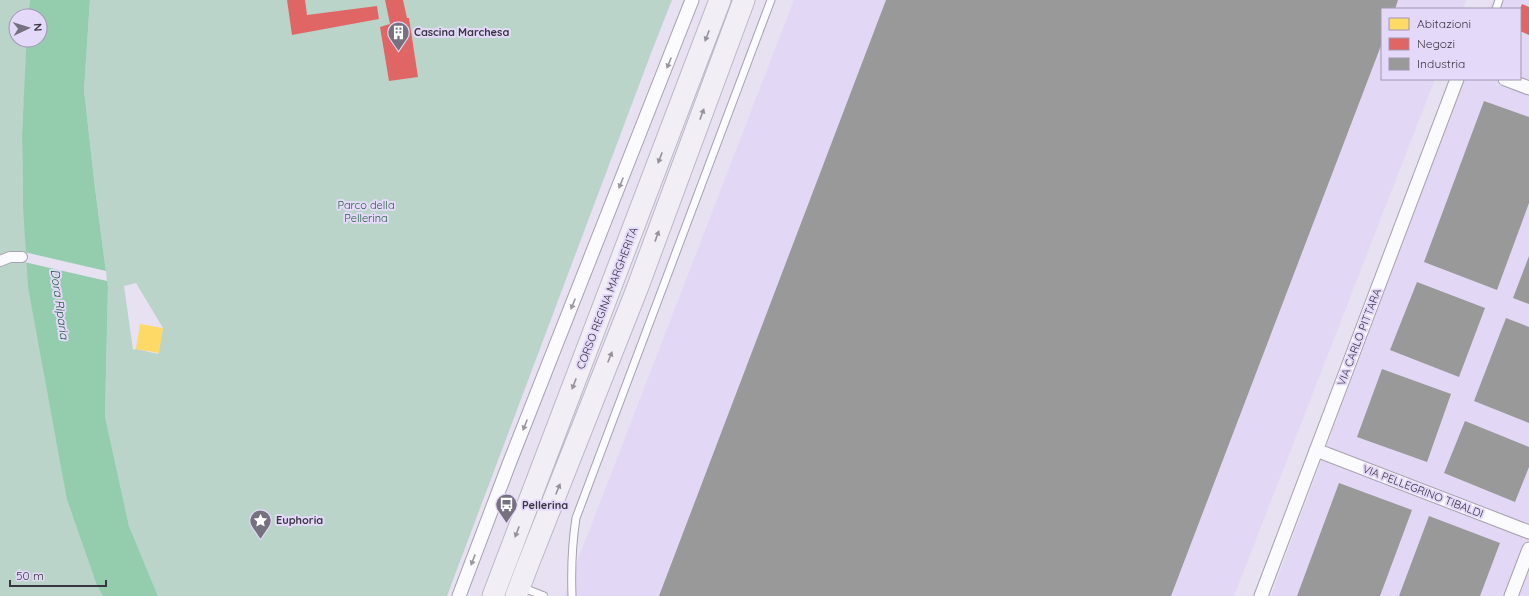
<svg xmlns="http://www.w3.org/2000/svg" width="1529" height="596" font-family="Quicksand,sans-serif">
<rect width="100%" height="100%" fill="#e7e1f2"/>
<path fill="#e2d7f4" d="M 794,0 L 1466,0 L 1463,9 L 1382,9 L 1382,79 L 1435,79 L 1234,596 L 564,596 Z
M 1493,0 L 1529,0 L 1529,596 L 1271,596 L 1463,79 L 1520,79 L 1520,9 L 1489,9 Z"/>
<path fill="#bbd4ca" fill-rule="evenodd" d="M 0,0 L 30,0 L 28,16 L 16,16 L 16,40 L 27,40 L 22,134 L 23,207 L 67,500 L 97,586 L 103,596 L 0,596 Z
M 90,0 L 672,0 L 653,48 L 447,596 L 158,596 L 129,526 L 105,416 L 108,287 L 95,188 L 84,90 ZM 136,283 L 163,328 L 158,354 L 136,349 L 133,350 L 124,286 Z"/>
<path fill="#94cdae" d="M 30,0 L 90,0 L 84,90 L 95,188 L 108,287 L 105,416 L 129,526 L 158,596 L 103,596 L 97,586 L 67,500 L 28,287 L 23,207 L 22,134 L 26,50 L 27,40 L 40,40 L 40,16 L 28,16 Z"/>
<path fill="#e7e1f2" d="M 24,252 L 106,271 L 107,281 L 24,262 Z"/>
<path fill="#ffd966" d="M 140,324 L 163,328 L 159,353 L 136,349 Z"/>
<path fill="#e06666" d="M 287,0 L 305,0 L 307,15 L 377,6 L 379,19 L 292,35 Z
M 385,0 L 403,0 L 407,18 L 409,18 L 418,77 L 389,81 L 380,27 L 390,24 Z
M 1522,4 L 1529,7 L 1529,35 L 1520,31 L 1520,9 Z"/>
<path fill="#999" d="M 886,0 L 1398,0 L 1395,9 L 1382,9 L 1382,43 L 1171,596 L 659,596 Z
M 1484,101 L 1529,117 L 1529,203 L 1497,290 L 1424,262 Z
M 1529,256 L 1529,304 L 1513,298 Z
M 1417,282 L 1485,308 L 1459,377 L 1390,350 Z
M 1506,318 L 1529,327 L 1529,423 L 1474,401 Z
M 1382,369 L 1451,394 L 1427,462 L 1357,437 Z
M 1465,421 L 1529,447 L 1529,467 L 1515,502 L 1444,473 Z
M 1339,483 L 1412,510 L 1380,596 L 1297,596 Z
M 1429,516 L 1500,543 L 1480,596 L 1399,596 Z"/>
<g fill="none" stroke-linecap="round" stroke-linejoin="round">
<defs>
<path id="service" d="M 1496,9 L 1499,0
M 521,587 L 544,596
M 572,596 C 571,569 572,544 576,518 L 771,0"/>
<path id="pedestrian" d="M 0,261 L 10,257 L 22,257"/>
<path id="minor" d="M 1505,79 L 1529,88
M 1316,450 L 1529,532
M 459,596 L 509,464 L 692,0
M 1261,596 L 1457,79
M 1511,596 L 1529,549"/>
<path id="primary" d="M 493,596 L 720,0
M 516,596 L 527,567 L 637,289 L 744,0"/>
</defs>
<use href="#service" stroke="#a7a2af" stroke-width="9"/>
<use href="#pedestrian" stroke="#a7a2af" stroke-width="12"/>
<use href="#minor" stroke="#a7a2af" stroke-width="15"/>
<use href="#primary" stroke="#bcb6c7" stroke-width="23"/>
<use href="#service" stroke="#fbfafd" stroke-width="7"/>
<use href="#pedestrian" stroke="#fbfafd" stroke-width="10"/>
<use href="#minor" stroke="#fbfafd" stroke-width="13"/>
<use href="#primary" stroke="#f1eff5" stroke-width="21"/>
</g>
<defs><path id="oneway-solid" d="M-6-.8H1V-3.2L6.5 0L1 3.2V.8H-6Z"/></defs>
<g fill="#95929b">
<use href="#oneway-solid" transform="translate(707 36) rotate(111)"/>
<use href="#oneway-solid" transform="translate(702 114) rotate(-70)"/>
<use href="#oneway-solid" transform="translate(660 158) rotate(111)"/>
<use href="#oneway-solid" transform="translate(657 236) rotate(-70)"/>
<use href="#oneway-solid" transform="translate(610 357) rotate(-68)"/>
<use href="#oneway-solid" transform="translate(574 384) rotate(111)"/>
<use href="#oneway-solid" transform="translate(558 489) rotate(-68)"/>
<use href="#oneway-solid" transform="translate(517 532) rotate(111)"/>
</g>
<g fill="#9a979f">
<use href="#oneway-solid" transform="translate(669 63) rotate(112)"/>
<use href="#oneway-solid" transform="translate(621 183) rotate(112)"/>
<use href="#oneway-solid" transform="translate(573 304) rotate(112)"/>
<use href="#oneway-solid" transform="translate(525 425) rotate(112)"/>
<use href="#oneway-solid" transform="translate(473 560) rotate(111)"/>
</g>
<defs>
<symbol id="building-pin" viewBox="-11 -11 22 30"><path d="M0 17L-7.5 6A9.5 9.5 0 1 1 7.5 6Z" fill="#76717f" stroke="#e5d9fa"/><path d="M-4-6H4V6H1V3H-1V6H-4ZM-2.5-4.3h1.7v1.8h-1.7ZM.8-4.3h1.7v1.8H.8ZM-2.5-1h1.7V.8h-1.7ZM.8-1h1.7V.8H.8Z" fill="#fff"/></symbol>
<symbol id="bus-pin" viewBox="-11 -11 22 30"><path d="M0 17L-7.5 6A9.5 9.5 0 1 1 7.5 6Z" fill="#76717f" stroke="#e5d9fa"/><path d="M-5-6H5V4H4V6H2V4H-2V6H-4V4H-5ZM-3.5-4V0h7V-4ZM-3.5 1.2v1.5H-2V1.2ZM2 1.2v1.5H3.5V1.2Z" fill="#fff"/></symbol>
<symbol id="sight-pin" viewBox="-11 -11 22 30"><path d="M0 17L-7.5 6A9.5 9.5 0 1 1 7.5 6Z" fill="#76717f" stroke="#e5d9fa"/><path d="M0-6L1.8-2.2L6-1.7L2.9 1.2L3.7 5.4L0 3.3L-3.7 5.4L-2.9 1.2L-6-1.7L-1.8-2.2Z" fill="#fff"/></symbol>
</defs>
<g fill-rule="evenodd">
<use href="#building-pin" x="386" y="20" width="25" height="34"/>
<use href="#bus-pin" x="494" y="492" width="25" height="34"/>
<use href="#sight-pin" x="248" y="508" width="25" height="34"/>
</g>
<g text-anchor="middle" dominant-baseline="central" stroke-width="4" stroke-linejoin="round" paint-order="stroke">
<g font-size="11" font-weight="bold" fill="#393441" stroke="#e5d9fa" text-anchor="start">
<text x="414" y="32">Cascina Marchesa</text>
<text x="522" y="505">Pellerina</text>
<text x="276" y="520">Euphoria</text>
</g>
<g font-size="11" fill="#205d3b" stroke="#e5d9fa">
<text x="366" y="205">Parco della<tspan x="366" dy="13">Pellerina</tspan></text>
</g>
<g font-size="11" fill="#393441" stroke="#e5d9fa">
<text transform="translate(607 298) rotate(-69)">CORSO REGINA MARGHERITA</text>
<text transform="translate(1359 337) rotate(-69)">VIA CARLO PITTARA</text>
<text transform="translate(1423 491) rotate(21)">VIA PELLEGRINO TIBALDI</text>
</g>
<g font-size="12" font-style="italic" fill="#1d5b39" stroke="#e5d9fa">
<text transform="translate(60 304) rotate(82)">Dora Riparia</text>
</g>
</g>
<rect x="1381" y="8" width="140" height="72" fill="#e5d9fa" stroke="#a097b0"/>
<rect x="1389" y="18" width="20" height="12" fill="#ffd966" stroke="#a097b0"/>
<text x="1417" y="28" font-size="12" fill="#393441">Abitazioni</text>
<rect x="1389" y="38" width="20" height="12" fill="#e06666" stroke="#a097b0"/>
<text x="1417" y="48" font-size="12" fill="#393441">Negozi</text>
<rect x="1389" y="58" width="20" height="12" fill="#999999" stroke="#a097b0"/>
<text x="1417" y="68" font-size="12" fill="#393441">Industria</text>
<g transform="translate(28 28) rotate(86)"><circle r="19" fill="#e5d9fa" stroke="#a097b0"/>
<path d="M0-3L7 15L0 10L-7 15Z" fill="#76717f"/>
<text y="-6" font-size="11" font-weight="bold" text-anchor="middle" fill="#393441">N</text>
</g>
<path d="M10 580v6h96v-6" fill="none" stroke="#393441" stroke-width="2"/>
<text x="16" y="580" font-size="12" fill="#393441" stroke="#e5d9fa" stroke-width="3" paint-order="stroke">50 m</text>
</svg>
